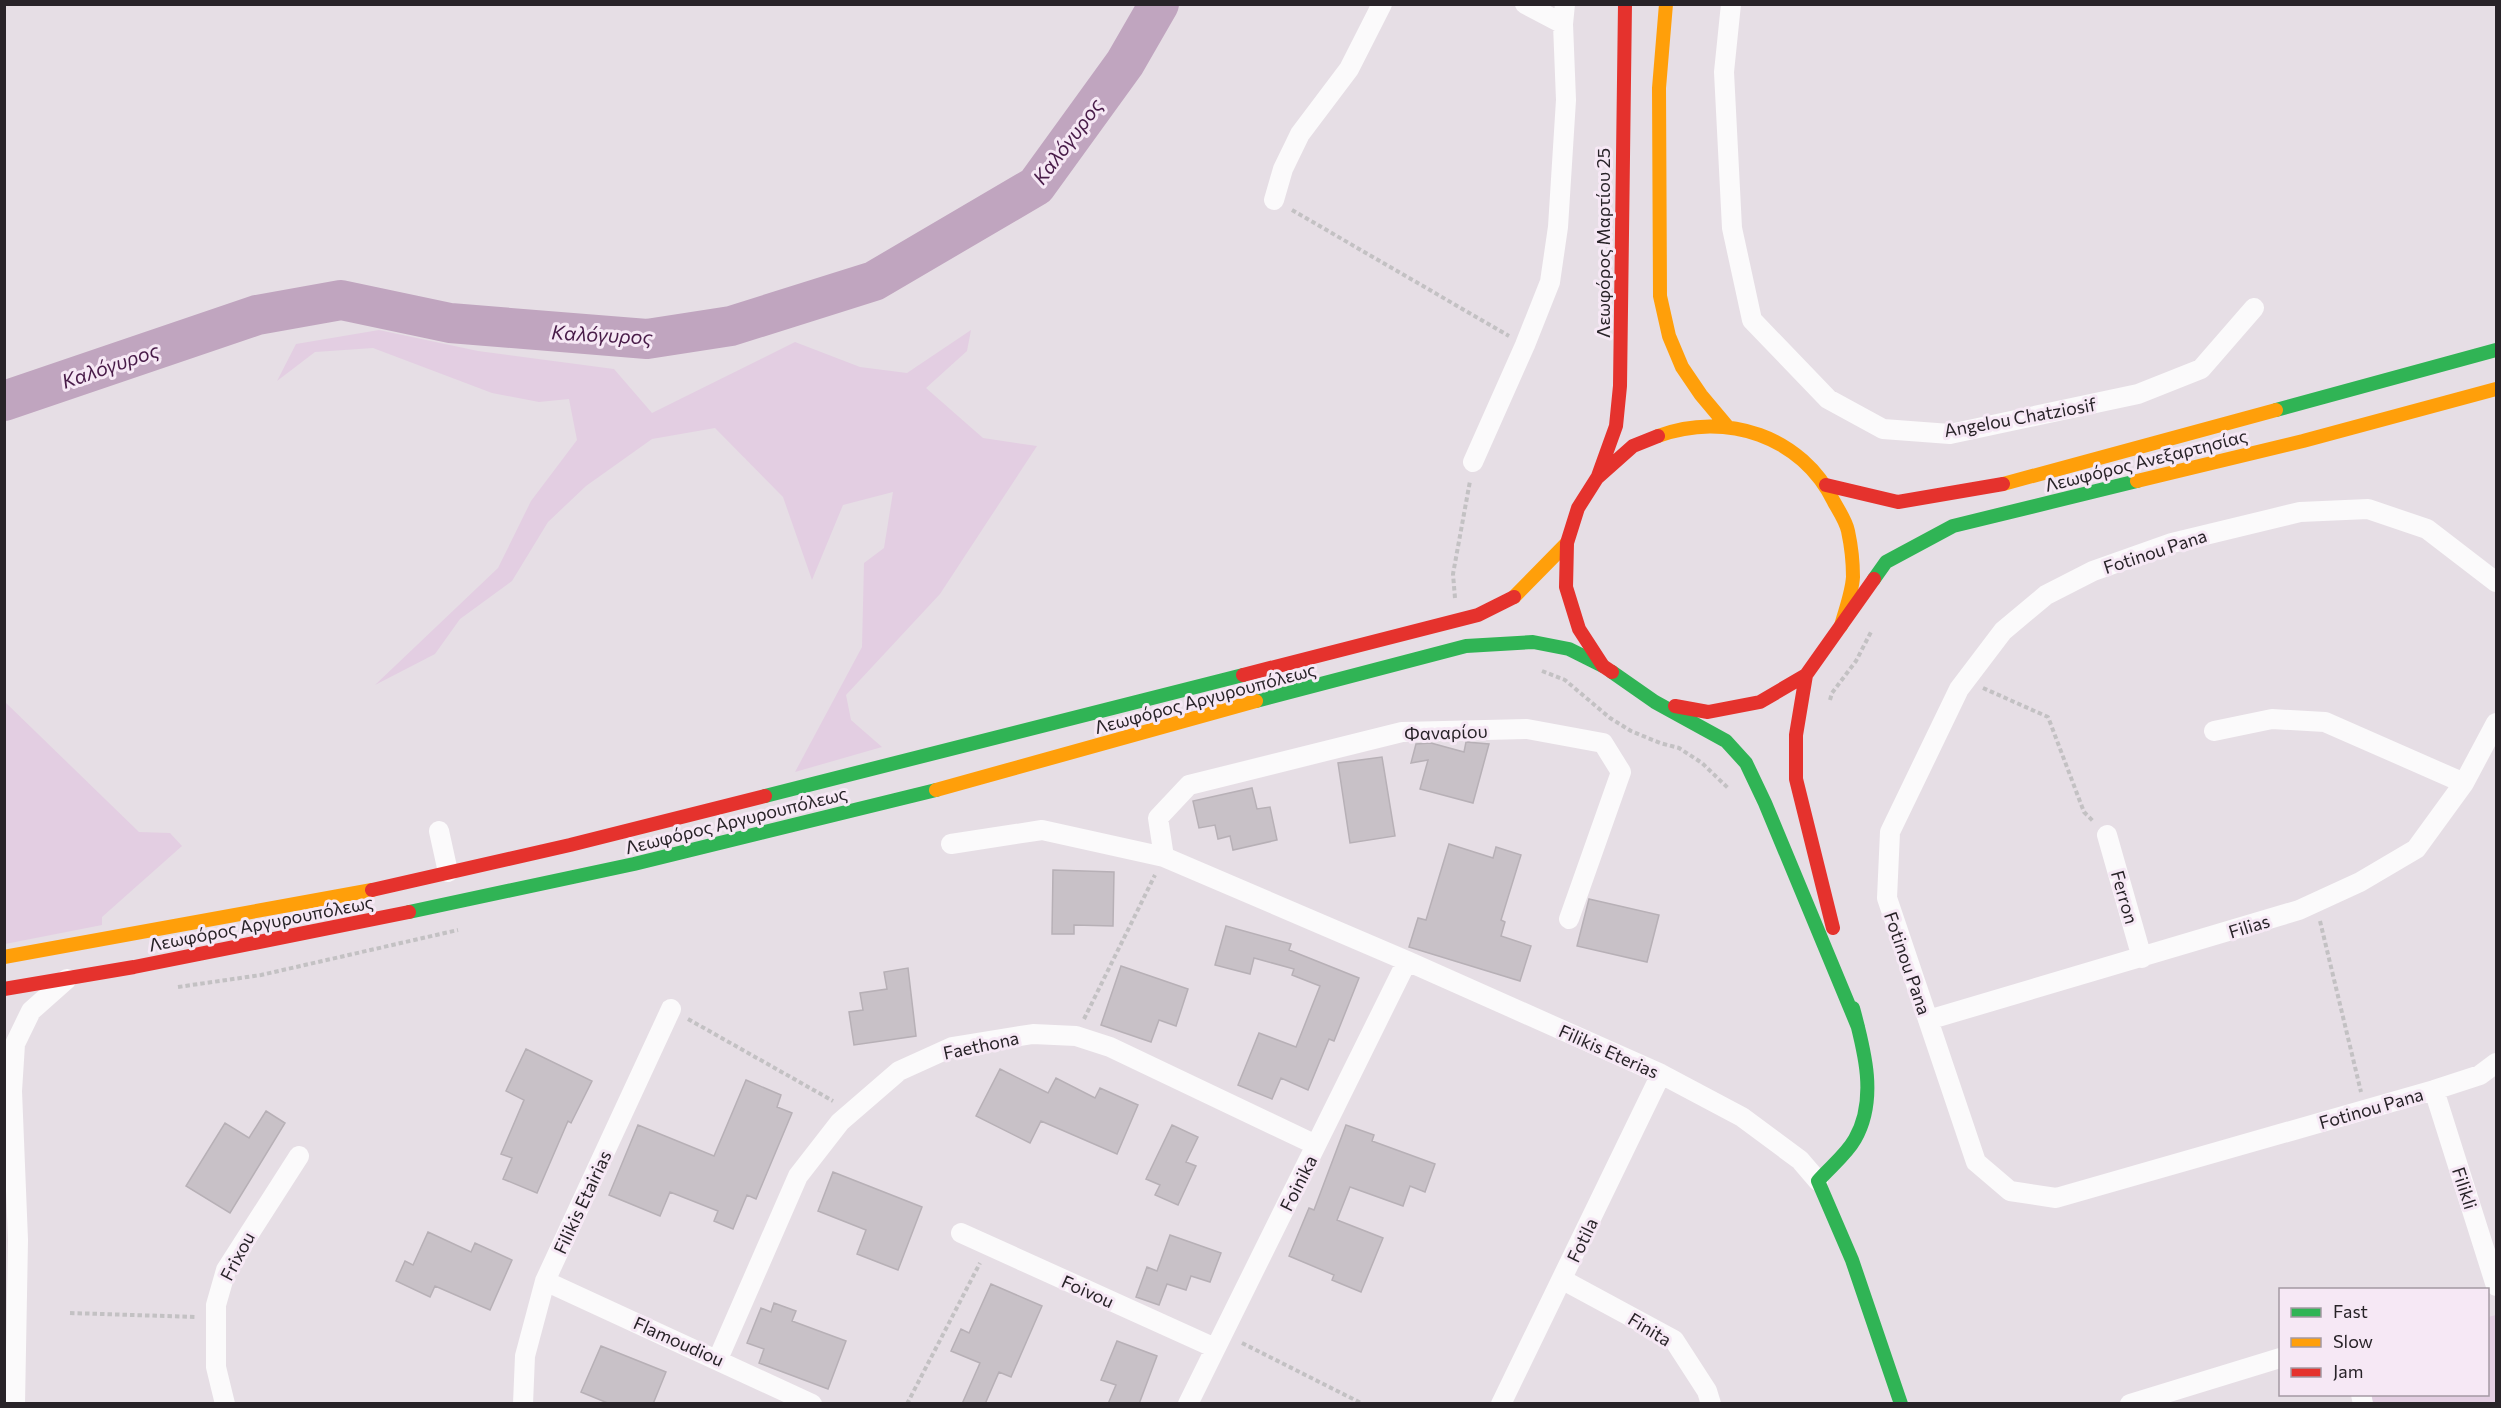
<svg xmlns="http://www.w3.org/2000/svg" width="2501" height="1408" font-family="Commissioner,sans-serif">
<rect width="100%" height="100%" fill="#e6dee5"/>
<path fill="#e3cee2" d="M 379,330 L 478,351 L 614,369 L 652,413 L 795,342 L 860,367 L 907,373 L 971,330 L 967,351 L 926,388 L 983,438 L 1037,446 L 940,594 L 846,695 L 851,720 L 882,747 L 795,772 L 862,647 L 864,563 L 884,548 L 893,492 L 843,505 L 812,580 L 783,497 L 715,428 L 652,439 L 586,486 L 548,522 L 512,581 L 460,619 L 435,654 L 375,685 L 498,568 L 531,501 L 577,440 L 569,399 L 539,402 L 492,393 L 373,348 L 315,352 L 277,381 L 296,344 Z
M 4,701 L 139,832 L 170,833 L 182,846 L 102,917 L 102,925 L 5,944 Z
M 2496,1315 L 2496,1403 L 2373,1403 L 2370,1395 L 2488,1394 L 2488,1317 Z"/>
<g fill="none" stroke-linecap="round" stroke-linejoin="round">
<path stroke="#c0a5bf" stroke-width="40" d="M 4,401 L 257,315 L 341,300 L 450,323 L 647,339 L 731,326 L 874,281 L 1036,186 L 1125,63 L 1159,4"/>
</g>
<path fill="#c8c1c7" stroke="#b7b0b6" stroke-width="1.5" d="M 1466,742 L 1489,744 L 1473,803 L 1420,789 L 1428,760 L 1411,763 L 1416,744 L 1431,743 L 1464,752 Z
M 1382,757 L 1395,836 L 1350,843 L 1338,763 Z
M 1252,788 L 1257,809 L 1270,807 L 1277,840 L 1233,850 L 1230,836 L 1218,839 L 1215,825 L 1199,828 L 1193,801 Z
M 1449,844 L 1493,858 L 1496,847 L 1521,855 L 1501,920 L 1505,922 L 1501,936 L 1531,946 L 1520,981 L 1409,947 L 1418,918 L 1426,920 Z
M 1053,870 L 1114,872 L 1113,926 L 1074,925 L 1074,934 L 1052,934 Z
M 1589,899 L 1659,915 L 1647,962 L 1577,946 Z
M 1226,926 L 1291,944 L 1289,950 L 1359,978 L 1334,1041 L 1329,1039 L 1308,1090 L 1281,1078 L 1272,1099 L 1238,1085 L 1259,1033 L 1296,1047 L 1320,986 L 1292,975 L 1294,969 L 1254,958 L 1250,974 L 1215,965 Z
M 1121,966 L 1188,989 L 1176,1026 L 1159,1020 L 1151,1042 L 1101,1025 Z
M 908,968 L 916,1036 L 854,1045 L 849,1012 L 863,1010 L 860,993 L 887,989 L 884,972 Z
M 526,1049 L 592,1081 L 571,1123 L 568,1121 L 537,1193 L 503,1179 L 512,1158 L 501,1154 L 524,1100 L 506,1091 Z
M 1000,1069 L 1048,1093 L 1056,1078 L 1095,1098 L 1100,1088 L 1138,1105 L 1117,1154 L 1041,1121 L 1030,1143 L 976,1116 Z
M 746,1080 L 781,1095 L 777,1107 L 792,1113 L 756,1199 L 747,1195 L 733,1229 L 714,1221 L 718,1211 L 670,1192 L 660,1216 L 609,1195 L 638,1125 L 714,1156 Z
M 266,1111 L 285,1123 L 230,1213 L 186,1186 L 225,1123 L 249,1138 Z
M 1172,1125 L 1198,1137 L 1186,1162 L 1196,1166 L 1178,1205 L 1155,1195 L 1160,1185 L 1146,1179 Z
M 1346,1125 L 1374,1135 L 1372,1141 L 1435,1164 L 1425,1192 L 1410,1186 L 1403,1206 L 1350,1187 L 1337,1220 L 1383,1238 L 1361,1292 L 1332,1280 L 1334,1275 L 1289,1256 L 1309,1208 L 1314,1210 Z
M 833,1172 L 922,1207 L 898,1270 L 857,1254 L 866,1230 L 818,1211 Z
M 428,1232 L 471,1252 L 475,1243 L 512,1260 L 490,1310 L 435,1286 L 430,1297 L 396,1281 L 405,1261 L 413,1265 Z
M 1170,1235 L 1221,1253 L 1210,1282 L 1191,1276 L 1186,1290 L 1167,1284 L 1159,1305 L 1136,1297 L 1147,1267 L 1157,1271 Z
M 991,1284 L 1042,1306 L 1011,1377 L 999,1372 L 985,1404 L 962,1404 L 980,1363 L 951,1351 L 961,1329 L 969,1333 Z
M 774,1303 L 796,1311 L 792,1321 L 846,1341 L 828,1389 L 759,1363 L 764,1349 L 747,1343 L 761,1308 L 771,1312 Z
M 1117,1341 L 1157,1356 L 1139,1404 L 1108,1404 L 1116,1385 L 1101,1380 Z
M 601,1346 L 666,1372 L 653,1404 L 610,1404 L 581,1392 Z"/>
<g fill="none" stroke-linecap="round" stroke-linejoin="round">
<path stroke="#c3c1c3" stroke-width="4" stroke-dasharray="4.5 3" stroke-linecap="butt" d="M 1292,210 L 1509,336
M 1455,598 L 1453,574 L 1470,481
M 1542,671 L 1565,680 L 1610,718 L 1631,731 L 1660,743 L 1679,748 L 1702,763 L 1728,788
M 1983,688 L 2048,717 L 2084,812 L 2094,822
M 1830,700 L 1832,693 L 1856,661 L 1872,630
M 2320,921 L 2361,1092
M 178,987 L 261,975 L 458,930
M 688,1019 L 833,1101
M 1084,1019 L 1155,875
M 70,1313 L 196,1317
M 1242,1343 L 1363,1404
M 907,1404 L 980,1263"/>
<path stroke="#fbfafb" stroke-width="20" d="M 1525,4 L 1563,24
M 1731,4 L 1724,72 L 1732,228 L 1752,320 L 1828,399 L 1883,429 L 1950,434 L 2138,394 L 2201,369 L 2254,308
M 1274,200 L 1283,169 L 1300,134 L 1349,69 L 1382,4
M 1473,462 L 1525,345 L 1550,282 L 1558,227 L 1566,100 L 1563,24 L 1565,4
M 2496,582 L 2427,529 L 2368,509 L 2300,512 L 2172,543 L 2093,571 L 2046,595 L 2003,631 L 1959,689 L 1890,832 L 1887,898 L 1976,1162 L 2010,1191 L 2056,1198 L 2434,1090 L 2480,1075 L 2496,1063
M 2214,731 L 2272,719 L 2325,722 L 2464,783
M 439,831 L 448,872
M 2107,835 L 2142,958
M 951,844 L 1042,830 L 1164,857 L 1407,961 L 1661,1074 L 1742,1117 L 1800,1160 L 1818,1181
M 1164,857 L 1158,818 L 1189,785 L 1402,732 L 1527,729 L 1603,743 L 1621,772 L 1569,919
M 1928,1020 L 2299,910 L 2360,882 L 2416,849 L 2464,783 L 2496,723
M 2434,1090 L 2496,1286
M 961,1233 L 1215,1348
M 1563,1280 L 1674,1340 L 1707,1391 L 1711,1404
M 545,1281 L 812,1404
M 718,1359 L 798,1176 L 840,1122 L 899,1071 L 952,1047 L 1033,1034 L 1076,1036 L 1110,1047 L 1316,1145
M 2361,1394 L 2363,1404
M 15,1404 L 18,1240 L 12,1091 L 15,1044 L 31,1011 L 67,979
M 225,1404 L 216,1367 L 216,1305 L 226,1270 L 299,1156
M 523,1404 L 525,1356 L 545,1281 L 671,1009
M 1188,1404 L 1407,961
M 1501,1404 L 1661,1074
M 2130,1404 L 2280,1358"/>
<path stroke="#30b455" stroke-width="14" d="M 2276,410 L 2496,350
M 1874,579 L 1886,562 L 1953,526 L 2137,481
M 1612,672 L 1655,702 L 1726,741 L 1746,763 L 1765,803 L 1858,1027
M 1256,701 L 1466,646 L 1533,642 L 1569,649 L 1603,666
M 765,796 L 1243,675
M 409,912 L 634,864 L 936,790
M 1853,1008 C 1864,1049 1878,1099 1855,1139 C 1846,1155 1830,1167 1818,1181 L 1852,1260 L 1901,1404"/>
<path stroke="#ff9f0a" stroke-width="14" d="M 1666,4 L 1659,88 L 1660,296 L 1669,336 L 1682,367 L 1701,395 L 1727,426
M 1658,436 C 1726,411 1802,436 1834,502 C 1839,511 1846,521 1848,531 C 1851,545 1853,563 1853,577 C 1852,593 1845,611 1841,626
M 2137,481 L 2303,441 L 2496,389
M 2003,484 L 2276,410
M 1514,597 L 1567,543
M 936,790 L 1256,701
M 4,957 L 372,890"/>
<path stroke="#e5322d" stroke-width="14" d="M 1598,476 L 1616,426 L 1620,386 L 1625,4
M 1826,485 L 1898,502 L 2003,484
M 1612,672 L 1603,666 L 1579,629 L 1566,587 L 1567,543 L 1578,508 L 1597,478 L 1633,446 L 1658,436
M 1243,675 L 1478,615 L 1514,597
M 1806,675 L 1796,735 L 1796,779 L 1833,928
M 1675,706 L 1708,712 L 1760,702 L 1806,675 L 1874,579
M 372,890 L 570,845 L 765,796
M 4,989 L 134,967 L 409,912"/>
</g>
<g text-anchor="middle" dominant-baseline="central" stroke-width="6" stroke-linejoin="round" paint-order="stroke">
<g font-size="18" fill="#282328" stroke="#f6e8f5">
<text transform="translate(1603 243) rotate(-90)">Λεωφόρος Μαρτίου 25</text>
<text transform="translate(2020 417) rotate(-10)">Angelou Chatziosif</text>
<text transform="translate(2146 460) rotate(-14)">Λεωφόρος Ανεξαρτησίας</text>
<text transform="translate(2155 551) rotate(-18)">Fotinou Pana</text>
<text transform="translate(1205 698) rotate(-15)">Λεωφόρος Αργυρουπόλεως</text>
<text transform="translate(1446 732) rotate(-2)">Φαναρίου</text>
<text transform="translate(736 820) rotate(-14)">Λεωφόρος Αργυρουπόλεως</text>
<text transform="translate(2125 897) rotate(74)">Ferron</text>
<text transform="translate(261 923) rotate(-11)">Λεωφόρος Αργυρουπόλεως</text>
<text transform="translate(2249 926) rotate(-17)">Filias</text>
<text transform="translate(1908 963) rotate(71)">Fotinou Pana</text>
<text transform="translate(981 1045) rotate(-12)">Faethona</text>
<text transform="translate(1609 1051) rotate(24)">Filikis Eterias</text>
<text transform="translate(2371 1108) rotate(-16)">Fotinou Pana</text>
<text transform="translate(1298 1183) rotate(-63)">Foinika</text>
<text transform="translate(2465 1188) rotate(72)">Filikli</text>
<text transform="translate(582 1202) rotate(-65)">Filikis Etairias</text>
<text transform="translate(1582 1240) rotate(-64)">Fotila</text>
<text transform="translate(237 1256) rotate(-62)">Frixou</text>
<text transform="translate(1088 1291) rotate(24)">Foivou</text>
<text transform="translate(1650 1329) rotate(31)">Finita</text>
<text transform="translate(679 1341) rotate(24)">Flamoudiou</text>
</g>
<g font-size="20" font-style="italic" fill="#481b48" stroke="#f6e8f5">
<text transform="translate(1067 141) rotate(-53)">Καλόγυρος</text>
<text transform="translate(602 334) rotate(3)">Καλόγυρος</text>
<text transform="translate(110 365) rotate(-19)">Καλόγυρος</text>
</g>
</g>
<rect width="2501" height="1408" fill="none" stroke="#282328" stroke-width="12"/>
<rect x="2279" y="1288" width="210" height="108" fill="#f6e8f5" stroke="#a499a3" stroke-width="1.5"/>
<rect x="2291" y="1308" width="30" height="9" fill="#30b455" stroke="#a499a3" stroke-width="1.5"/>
<text x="2333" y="1318" font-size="18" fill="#282328">Fast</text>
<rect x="2291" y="1338" width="30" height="9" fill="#ff9f0a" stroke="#a499a3" stroke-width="1.5"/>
<text x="2333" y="1348" font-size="18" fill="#282328">Slow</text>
<rect x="2291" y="1368" width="30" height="9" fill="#e5322d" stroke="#a499a3" stroke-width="1.5"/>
<text x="2333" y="1378" font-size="18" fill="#282328">Jam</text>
</svg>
